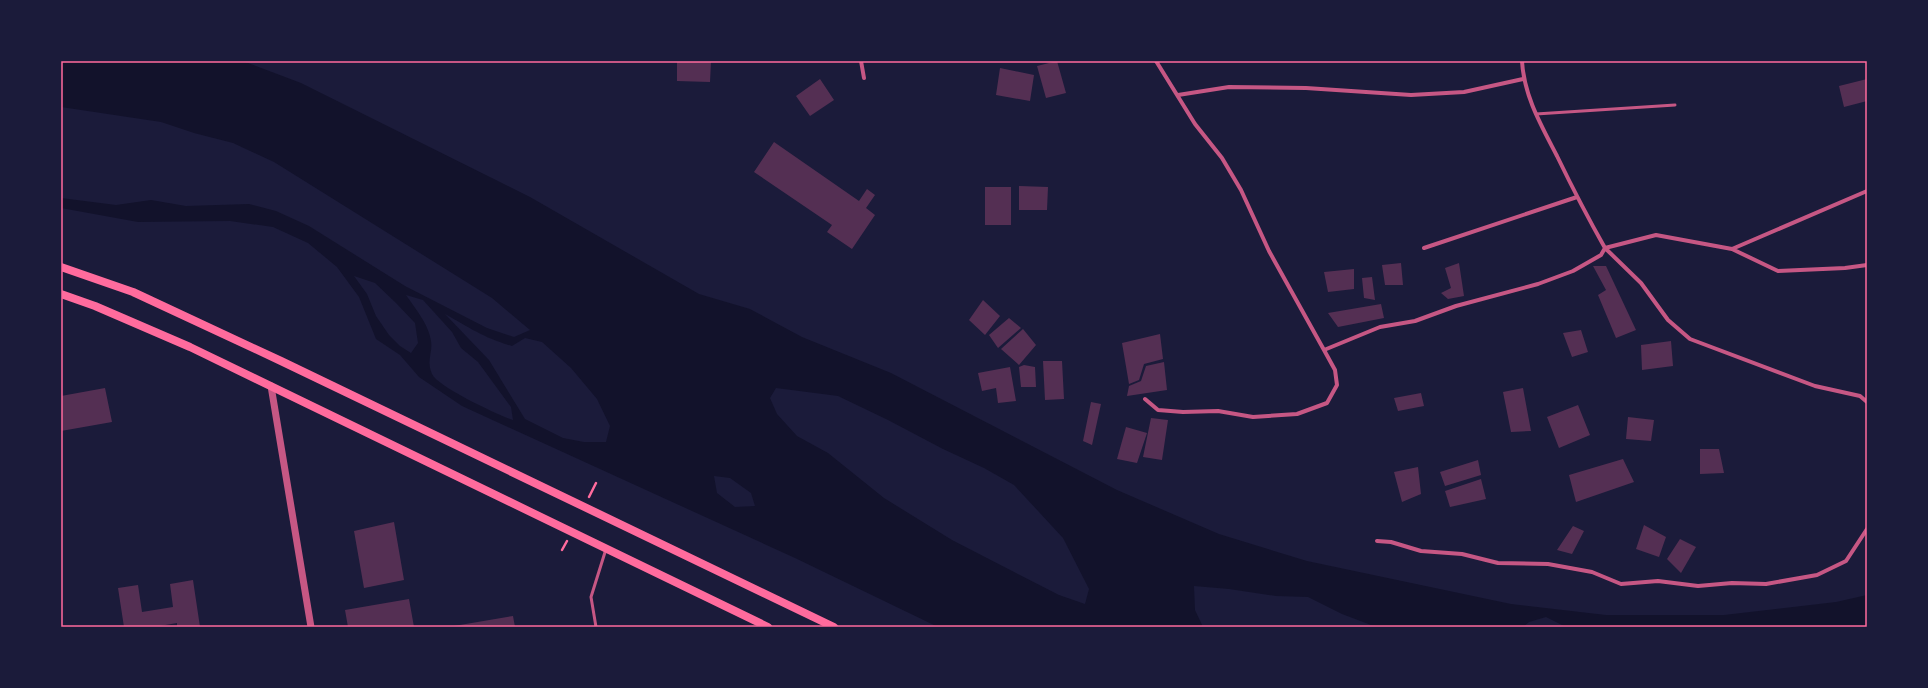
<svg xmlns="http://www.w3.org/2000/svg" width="1928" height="688" font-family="'DM Sans',sans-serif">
<rect width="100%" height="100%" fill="#1b1b3a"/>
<path fill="#12122b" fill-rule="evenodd" d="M 61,61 L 243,61 L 301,83 L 530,197 L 699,294 L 750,309 L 802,337 L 891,373 L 1117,490 L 1219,534 L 1307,561 L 1511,604 L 1606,615 L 1724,615 L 1836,602 L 1867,595 L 1867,627 L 1587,627 L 1564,626 L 1546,617 L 1529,622 L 1523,627 L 1382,627 L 1371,625 L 1342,614 L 1308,597 L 1276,596 L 1229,589 L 1194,586 L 1195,610 L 1203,627 L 938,627 L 795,558 L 462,406 L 419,377 L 400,355 L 376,339 L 359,297 L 337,267 L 308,243 L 273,227 L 230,221 L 138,222 L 61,208 L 61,198 L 116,205 L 151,200 L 186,206 L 249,204 L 276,211 L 309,226 L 405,286 L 487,328 L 514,337 L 530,330 L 492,298 L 274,162 L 233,143 L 194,133 L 161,122 L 61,107 ZM 354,276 L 375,283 L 396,303 L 415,323 L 418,343 L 411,353 L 400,346 L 389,335 L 376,316 L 367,294 ZM 406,295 L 423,300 L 452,332 L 461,348 L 478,362 L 511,407 L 513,420 C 498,415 438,387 432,374 C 426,360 433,353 431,341 C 429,325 415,308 406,295 ZM 445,314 C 470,328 484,338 512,346 L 525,338 L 542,342 L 571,368 L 597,399 L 610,426 L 606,442 L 584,442 L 563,438 L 525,419 L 489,360 ZM 776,388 L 838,396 L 888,420 L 943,449 L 984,468 L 1014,485 L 1063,538 L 1089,589 L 1085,604 L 1059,595 L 952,540 L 884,498 L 828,453 L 797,436 L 777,414 L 770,398 ZM 714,476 L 730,478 L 751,493 L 755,506 L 735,507 L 717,493 Z"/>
<path fill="#542f53" d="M 677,61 L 711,61 L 710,82 L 677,81 Z
M 1057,61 L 1066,93 L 1046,98 L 1037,66 Z
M 1000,68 L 1034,75 L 1030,101 L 996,95 Z
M 820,79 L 834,100 L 810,116 L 796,96 Z
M 1867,79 L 1867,101 L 1844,107 L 1839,86 Z
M 774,142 L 859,201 L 867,189 L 875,195 L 866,208 L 875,215 L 852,249 L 827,232 L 832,225 L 754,172 Z
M 1019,186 L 1048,187 L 1047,210 L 1019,210 Z
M 985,187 L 1011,187 L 1011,225 L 985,225 Z
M 1401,263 L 1403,285 L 1385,285 L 1382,265 Z
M 1459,263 L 1464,296 L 1448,299 L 1441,293 L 1451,288 L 1445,268 Z
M 1593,266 L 1606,266 L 1636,330 L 1616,338 L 1598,295 L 1606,290 Z
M 1354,269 L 1354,289 L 1328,292 L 1324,272 Z
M 1372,277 L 1375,300 L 1364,298 L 1362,278 Z
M 983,300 L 1000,316 L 985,335 L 969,320 Z
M 1381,304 L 1384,318 L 1338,327 L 1328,313 Z
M 1009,318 L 1021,328 L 998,348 L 989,335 Z
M 1023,329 L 1036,345 L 1019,365 L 1001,349 Z
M 1581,330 L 1588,352 L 1572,357 L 1563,333 Z
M 1160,334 L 1163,359 L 1144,364 L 1139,380 L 1129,384 L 1122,343 Z
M 1671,341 L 1673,366 L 1642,370 L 1641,345 Z
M 1043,361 L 1062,361 L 1064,399 L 1045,400 Z
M 1164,362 L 1167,390 L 1127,396 L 1129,386 L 1141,381 L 1146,366 Z
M 1024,365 L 1035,367 L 1036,387 L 1021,387 L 1019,367 Z
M 1010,367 L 1016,401 L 998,403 L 996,388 L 982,391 L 978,373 Z
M 105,388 L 112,422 L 61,431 L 61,396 Z
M 1523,388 L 1531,431 L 1511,432 L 1503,392 Z
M 1421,393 L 1424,406 L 1398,411 L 1394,398 Z
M 1091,402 L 1101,404 L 1092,445 L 1083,441 Z
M 1578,405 L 1590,435 L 1559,448 L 1547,417 Z
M 1628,417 L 1654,420 L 1651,441 L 1626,439 Z
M 1151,418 L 1168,420 L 1162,460 L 1143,457 Z
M 1126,427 L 1147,433 L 1137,463 L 1117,459 Z
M 1700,449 L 1719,449 L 1724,473 L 1700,474 Z
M 1623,459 L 1634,482 L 1576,502 L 1569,475 Z
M 1478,460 L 1481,475 L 1445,486 L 1440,472 Z
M 1418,467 L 1421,494 L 1402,502 L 1394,472 Z
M 1481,479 L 1486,499 L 1450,507 L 1445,491 Z
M 394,522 L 404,580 L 364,588 L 354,531 Z
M 1644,525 L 1666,537 L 1659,557 L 1636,549 Z
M 1573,526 L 1584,531 L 1572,554 L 1557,550 Z
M 1680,539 L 1696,547 L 1681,573 L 1667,559 Z
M 193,580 L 200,627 L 177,627 L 177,623 L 154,627 L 124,627 L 118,588 L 138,585 L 142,612 L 173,607 L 170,584 Z
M 409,599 L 414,627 L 348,627 L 345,610 Z
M 513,616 L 515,627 L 454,627 L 454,626 Z"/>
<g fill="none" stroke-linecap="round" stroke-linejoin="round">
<path stroke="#ff6b9d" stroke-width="2.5" d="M 589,497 L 596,483
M 562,550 L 567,541"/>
<path stroke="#c65784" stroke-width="3" d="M 1536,114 L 1675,105
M 596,627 L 591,597 L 606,549"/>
<path stroke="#c65784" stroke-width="4" d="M 861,61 L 864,78
M 1156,61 L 1195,124 L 1222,158 L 1241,190 L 1269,251 L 1324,350
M 1522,61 C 1524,96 1541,125 1557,156 C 1572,187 1588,218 1605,248 L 1656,235 L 1732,249 L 1778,271 L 1845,268 L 1867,265
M 1178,95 L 1229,87 L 1306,88 L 1411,95 L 1464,92 L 1523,79
M 1424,248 L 1577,197
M 1732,249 L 1867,191
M 1145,399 L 1158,410 L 1183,412 L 1218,411 L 1253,417 L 1297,414 L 1327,403 L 1337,385 L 1335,370 L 1324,350 L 1380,327 L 1415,321 L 1456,306 L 1538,284 L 1573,271 L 1601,255 L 1605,248 L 1641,283 L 1668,320 L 1690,339 L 1815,386 L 1860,396 L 1867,402
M 1377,541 L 1391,542 L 1421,551 L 1462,554 L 1498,563 L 1548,564 L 1592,572 L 1621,584 L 1658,581 L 1698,586 L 1732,583 L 1766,584 L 1817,575 L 1846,561 L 1867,529"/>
<path stroke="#c65784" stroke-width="7" d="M 271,386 L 311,627"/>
<path stroke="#ff6b9d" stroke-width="8" d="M 61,267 L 133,292 L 281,361 L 834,627
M 61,294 L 95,306 L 190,347 L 768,627"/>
</g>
<rect width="1928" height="688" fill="none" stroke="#1b1b3a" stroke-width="124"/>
<rect x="62" y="62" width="1804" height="564" fill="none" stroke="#ff6b9d" stroke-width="1.5"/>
</svg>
